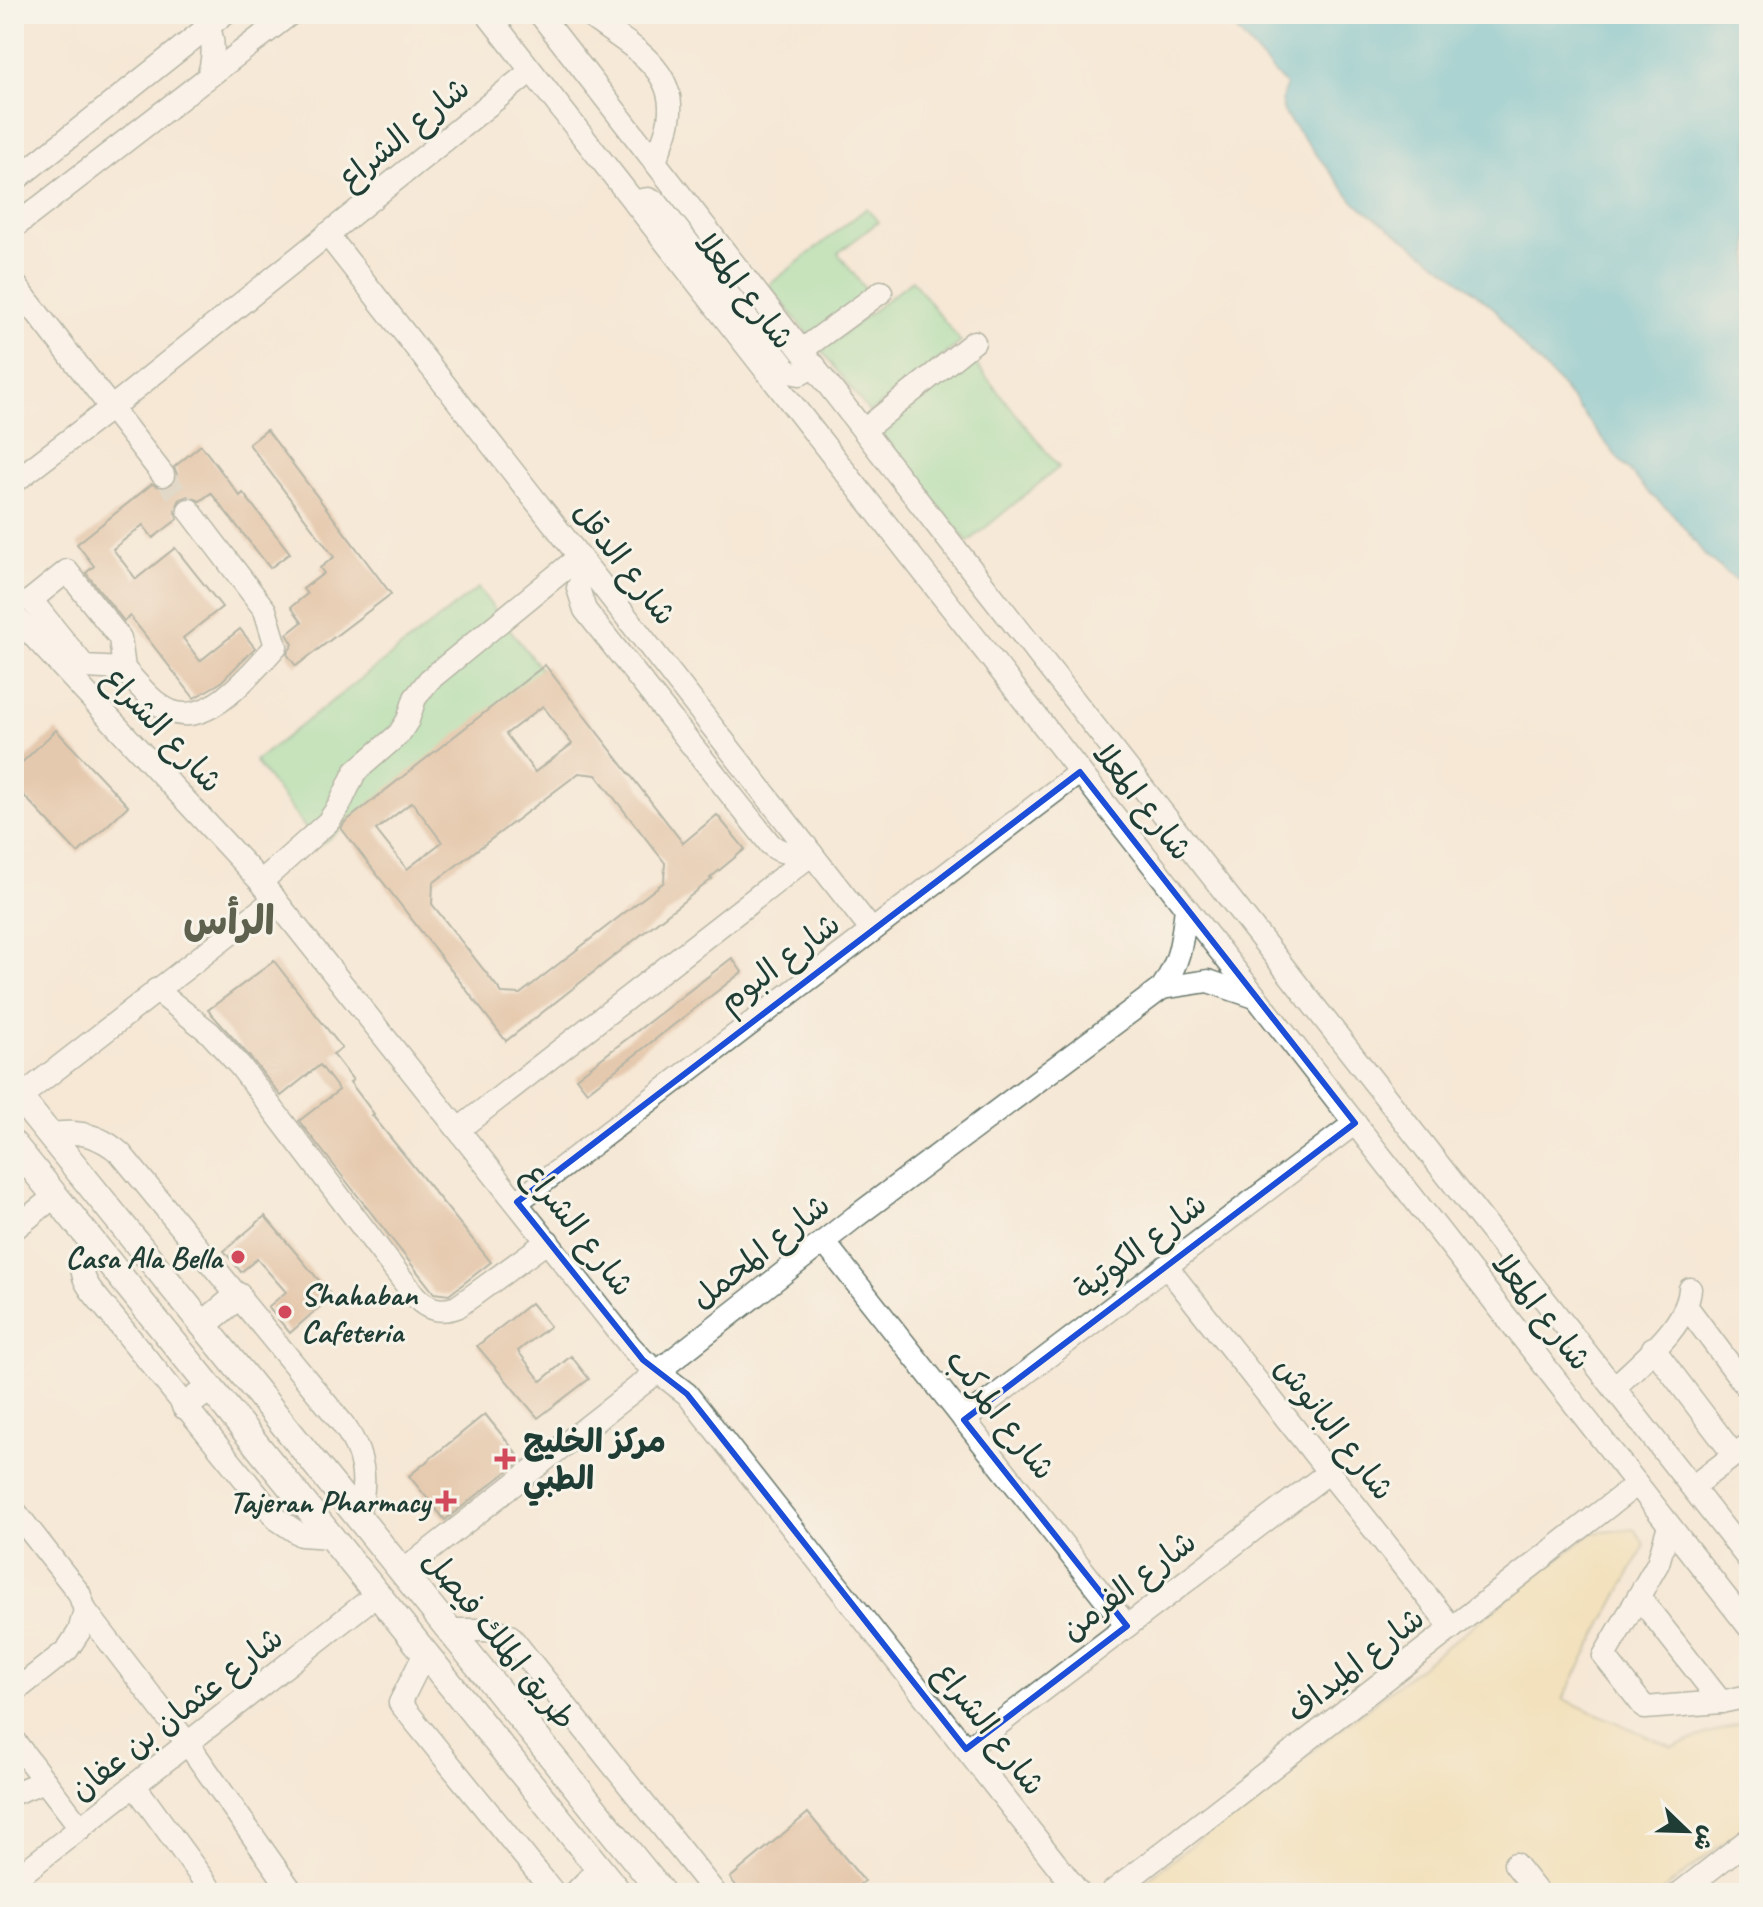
<svg xmlns="http://www.w3.org/2000/svg" width="1763" height="1907" viewBox="0 0 1763 1907" font-family="Caveat,'Playpen Sans Arabic',sans-serif">
  <style>
    .green { fill: #8cdd9e; stroke: #568d69; stroke-width: 2 }
    .sand { fill: #eeda9e; stroke: #868c69; stroke-width: 2 }
    .water { fill: #50bacc; stroke: #387c80; stroke-width: 2 }
    .building { fill: #d1a47e; fill-rule: evenodd }
    .lines { fill: none; stroke-linecap: round; stroke-linejoin: round }
    .minor-tunnel { stroke: #cbc6b6; stroke-width: 22; stroke-dasharray: 22 11; stroke-linecap: butt }
    .minor-casing { stroke: #6a796d; stroke-width: 25 }
    .major-casing { stroke: #6a796d; stroke-width: 29 }
    .minor { stroke: #fff; stroke-width: 22 }
    .major { stroke: #fff; stroke-width: 26 }
    .marked { fill: none; stroke: #1d4ed8; stroke-width: 6; stroke-linejoin: round }
    .poi-dot { fill: #d1495b; stroke: #f7f3e8; stroke-width: 3 }
    .labels { text-anchor: middle; stroke-width: 6; stroke-linejoin: round; paint-order: stroke }
    .street-label { font-size: 32px; fill: #1f3d34; stroke: #f7f3e8 }
    .poi-label { font-size: 32px; font-weight: bold; fill: #1f3d34; stroke: #f7f3e8; text-anchor: end }
    .district-label { font-size: 40px; font-weight: bold; fill: #5d614e; stroke: #f7f3e8 }
  </style>
  <rect width="100%" height="100%" fill="#f7f3e8"/>
  <filter id="ink" filterUnits="userSpaceOnUse"><feTurbulence type="fractalNoise" baseFrequency=".0125" numOctaves="2"/><feDisplacementMap in="SourceGraphic" scale="16" xChannelSelector="R" yChannelSelector="G"/><feConvolveMatrix kernelMatrix="1 2 1 2 8 2 1 2 1" color-interpolation-filters="sRGB"/></filter>
  <filter id="wash" filterUnits="userSpaceOnUse"><feTurbulence type="fractalNoise" baseFrequency=".006" numOctaves="4" result="noise"/><feDisplacementMap in="SourceGraphic" scale="32" xChannelSelector="R" yChannelSelector="G"/><feGaussianBlur stdDeviation="1.8" result="paint"/><feColorMatrix in="noise" values="0 0 0 0 0 0 0 0 0 0 0 0 0 0 0 0 0 1.4 0 .05"/><feComposite in="paint" operator="in"/></filter>
  <g filter="url(#wash)">
    <rect width="100%" height="100%" fill="#f6e8d6"/>
    <g class="green">
      <polygon points="867,208 878,222 838,253 868,293 811,338 769,285"/>
      <polygon points="912,280 961,342 870,413 822,351"/>
      <polygon points="970,357 1059,467 968,542 879,432"/>
      <polygon points="478,588 543,672 319,846 255,761"/>
    </g>
    <polygon class="sand" points="1634,1529 1645,1545 1563,1699 1672,1747 1749,1720 1749,1823 1660,1893 1130,1893 1592,1533"/>
    <polygon class="water" points="1222,14 1749,14 1749,591 1706,556 1673,514 1649,493 1617,457 1559,383 1520,343 1495,309 1446,269 1355,203 1283,112 1282,98 1286,86"/>
    <g id="blocks">
      <g class="building">
        <polygon points="267,430 391,594 296,666 287,654 293,644 287,634 302,622 291,607 307,594 303,589 324,573 320,568 334,557 249,444"/>
        <polygon points="201,445 240,496 243,493 290,553 270,568 211,493 200,501 188,496 180,499 175,511 178,519 153,538 143,525 113,549 136,579 175,548 222,607 183,638 200,661 240,629 255,648 220,683 194,698 130,616 124,621 86,573 94,566 77,544 152,484 164,489 172,486 177,474 174,467"/>
        <path d="M545 665 683 843 717 815 745 849 710 878 712 879 506 1041 341 828 345 822ZM543 706 572 744 535 772 506 734ZM579 773 596 775 665 863 664 882 520 994 502 993 432 904 433 883ZM412 802 442 842 407 869 376 830Z"/>
        <polygon points="56,730 128,806 78,853 14,785 14,770"/>
        <polygon points="732,958 742,972 587,1092 576,1078"/>
        <polygon points="274,961 342,1048 333,1054 353,1080 350,1082 374,1114 372,1115 491,1262 449,1295 434,1293 299,1121 339,1090 320,1065 281,1096 250,1057 208,1010"/>
        <polygon points="265,1216 332,1296 290,1333 268,1307 286,1292 257,1259 241,1272 224,1251"/>
        <polygon points="531,1303 550,1326 518,1351 541,1381 571,1356 589,1379 538,1418 477,1346"/>
        <polygon points="485,1414 522,1460 445,1520 409,1476"/>
        <polygon points="808,1813 864,1881 850,1893 742,1893 730,1878"/>
      </g>
    </g>
  </g>
  <g filter="url(#ink)">
    <use href="#blocks" fill-opacity="0" stroke="#6a796d" stroke-width="2"/>
    <g class="lines">
      <polyline class="minor-tunnel" points="163,475 189,510"/>
      <defs>
        <g id="minor">
          <polyline points="487,14 1749,1627"/>
          <polyline points="540,14 968,565 1749,1560"/>
          <path d="M587 14C622 42 679 66 669 120 667 134 660 148 655 161"/>
          <path d="M201 15C215 32 215 53 209 74"/>
          <polyline points="14,181 224,14"/>
          <polyline points="635,201 648,199 657,203 789,372 800,374 815,366"/>
          <polyline points="14,227 290,14"/>
          <polyline points="327,234 872,931"/>
          <polyline points="14,283 163,475"/>
          <polyline points="802,350 881,292"/>
          <polyline points="864,430 974,342"/>
          <polyline points="14,482 111,408 531,71"/>
          <path d="M587 567 578 588 585 610 770 844C781 854 793 855 806 846"/>
          <polygon points="67,571 120,638 124,669 85,667 31,600"/>
          <polyline points="14,615 261,882 631,1347 643,1360 687,1394 1079,1893"/>
          <path d="M124 669C138 684 151 702 170 711 209 728 253 671 276 646L265 610 189 510"/>
          <polyline points="261,882 328,822 339,806 355,772 399,734 408,720 415,698 429,680 579,557"/>
          <polyline points="1162,988 1208,981 1255,997"/>
          <path d="M156 990 209 1032 240 1066 414 1295C426 1309 440 1313 457 1307L548 1241"/>
          <polyline points="19,1098 275,899"/>
          <polyline points="459,1129 812,854"/>
          <path d="M49 1135C77 1129 100 1135 121 1154L342 1423C364 1452 369 1482 357 1516"/>
          <polyline points="517,1202 1080,772"/>
          <polyline points="14,1229 55,1196"/>
          <polyline points="824,1242 1127,1626"/>
          <path d="M93 1243C79 1258 79 1274 91 1290L277 1519 301 1535 330 1537"/>
          <polyline points="1166,1266 1452,1628"/>
          <polyline points="1687,1307 1749,1390"/>
          <polyline points="1653,1348 1734,1455"/>
          <path d="M1614 1388C1640 1362 1687 1327 1690 1289"/>
          <polyline points="964,1420 1355,1123"/>
          <polyline points="1692,1487 1749,1444"/>
          <polyline points="14,1510 79,1593 85,1610 79,1632 67,1650 14,1692"/>
          <polyline points="1669,1525 1658,1563 1604,1656 1645,1708 1721,1702"/>
          <path d="M402 1572 855 1217 1162 988C1181 960 1182 940 1186 908"/>
          <polyline points="1639,1597 1721,1702 1749,1696"/>
          <polyline points="85,1610 188,1744 293,1893"/>
          <polyline points="449,1630 497,1630 510,1636 715,1893"/>
          <polyline points="425,1653 400,1703 554,1893"/>
          <polyline points="14,1741 81,1828"/>
          <polyline points="966,1749 1329,1472"/>
          <polyline points="135,1786 213,1893"/>
          <polyline points="14,1793 45,1781"/>
          <polyline points="1515,1864 1538,1893"/>
          <polyline points="14,1880 377,1594"/>
          <polyline points="575,1893 599,1868"/>
          <polyline points="1111,1893 1637,1484"/>
          <polyline points="1680,1893 1749,1839"/>
        </g>
        <g id="major">
          <polyline points="14,1091 662,1893"/>
          <polyline points="14,1145 619,1893"/>
          <polyline points="203,1325 238,1296"/>
          <polyline points="185,1406 210,1388"/>
        </g>
      </defs>
      <use href="#minor" class="minor-casing"/>
      <use href="#major" class="major-casing"/>
      <use href="#minor" class="minor"/>
      <use href="#major" class="major"/>
    </g>
  </g>
  <path d="M0 0H1763V1907H0ZM1080 772 1355 1123 964 1420 1127 1626 966 1749 687 1394 643 1360 517 1202Z" fill="#f6e8d6" fill-opacity=".55" fill-rule="evenodd"/>
  <path class="marked" d="M1080 772 1355 1123 964 1420 1127 1626 966 1749 687 1394 643 1360 517 1202Z"/>
  <g class="poi-dot">
    <circle cx="238" cy="1257" r="8"/>
    <circle cx="285" cy="1312" r="8"/>
    <path d="M501 1447h8v8h8v8h-8v8h-8v-8h-8v-8h8z"/>
    <path d="M442 1489h8v8h8v8h-8v8h-8v-8h-8v-8h8z"/>
  </g>
  <g class="labels">
    <g class="street-label">
      <text transform="translate(403 133) rotate(-39)" y="11">شارع الشراع</text>
      <text transform="translate(745 290) rotate(52)" y="11">شارع المعلا</text>
      <text transform="translate(625 563) rotate(52)" y="11">شارع الدقل</text>
      <text transform="translate(163 729) rotate(47)" y="11">شارع الشراع</text>
      <text transform="translate(1143 801) rotate(52)" y="11">شارع المعلا</text>
      <text transform="translate(779 962) rotate(-37)" y="11">شارع البوم</text>
      <text transform="translate(579 1229) rotate(52)" y="11">شارع الشراع</text>
      <text transform="translate(1140 1246) rotate(-37)" y="11">شارع الكوتية</text>
      <text transform="translate(760 1251) rotate(-38)" y="11">شارع المحمل</text>
      <text transform="translate(1542 1311) rotate(52)" y="11">شارع المعلا</text>
      <text transform="translate(1001 1414) rotate(52)" y="11">شارع المركب</text>
      <text transform="translate(1335 1428) rotate(52)" y="11">شارع البانوش</text>
      <text transform="translate(1128 1585) rotate(-37)" y="11">شارع الفرمن</text>
      <text transform="translate(500 1639) rotate(51)" y="11">طريق الملك فيصل</text>
      <text transform="translate(1355 1664) rotate(-38)" y="11">شارع الميداف</text>
      <text transform="translate(176 1713) rotate(-38)" y="11">شارع عثمان بن عفان</text>
      <text transform="translate(990 1728) rotate(52)" y="11">شارع الشراع</text>
    </g>
    <g class="poi-label">
      <text x="222" y="1268">Casa Ala Bella</text>
      <text x="301" y="1305" text-anchor="start">Shahaban<tspan x="301" dy="37">Cafeteria</tspan></text>
      <text x="523" y="1452" text-anchor="start">مركز الخليج<tspan x="523" dy="37">الطبي</tspan></text>
      <text x="430" y="1512">Tajeran Pharmacy</text>
    </g>
    <g class="district-label">
      <text x="229" y="934">الرأس</text>
    </g>
  </g>
  <rect width="1763" height="1907" fill="none" stroke="#f7f3e8" stroke-width="48"/>
  <g transform="translate(1687 1831) rotate(113)" stroke="#f7f3e8" stroke-width="6" paint-order="stroke">
  <path d="M0-6L14 30L0 20L-14 30Z" fill="#1f3d34"/>
  <text y="-12" font-size="22" font-weight="bold" text-anchor="middle" fill="#1f3d34">ش</text>
  </g>
</svg>
